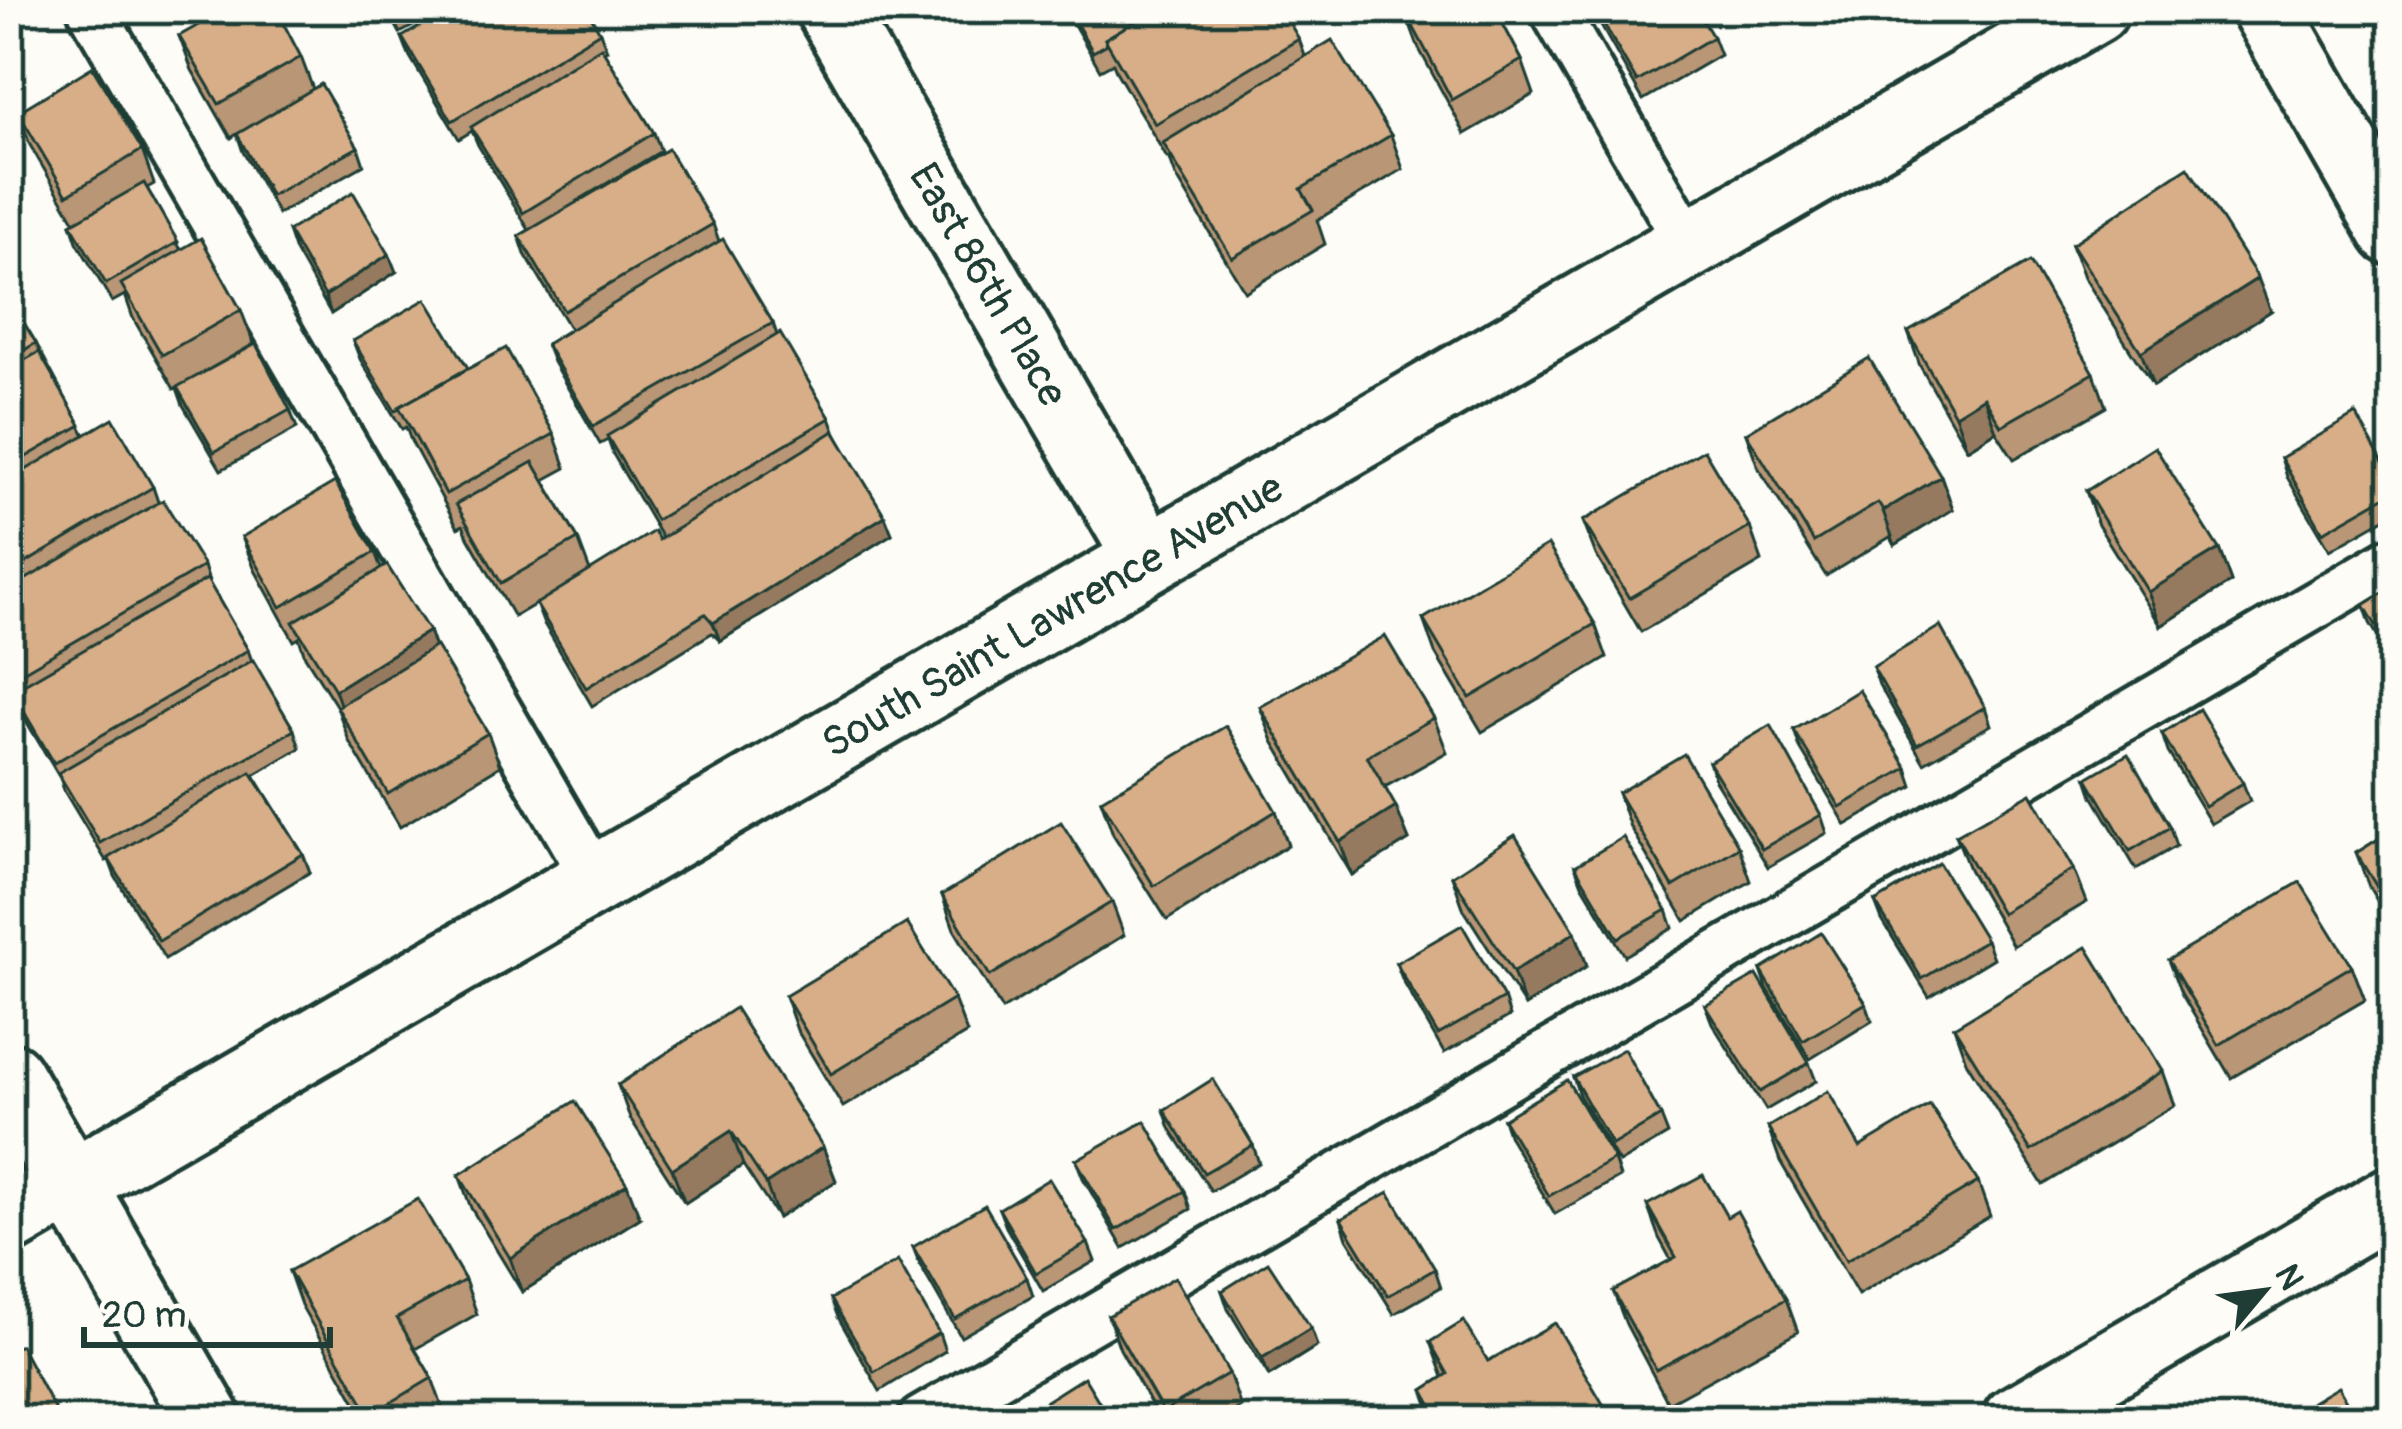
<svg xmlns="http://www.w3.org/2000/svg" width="2402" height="1429" viewBox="0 0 2402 1429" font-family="Pangolin,sans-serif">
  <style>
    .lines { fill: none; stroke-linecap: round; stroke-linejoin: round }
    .lane-casing { stroke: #1f3d34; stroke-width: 54 }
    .street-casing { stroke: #1f3d34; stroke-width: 75 }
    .secondary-casing { stroke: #1f3d34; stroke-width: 75 }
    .lane { stroke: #fdfcf7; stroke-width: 45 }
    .street { stroke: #fdfcf7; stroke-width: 66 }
    .secondary { stroke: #fdfcf7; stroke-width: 66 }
    .wall { fill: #b99675; stroke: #1f3d34; stroke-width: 3 }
    .shaded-wall { fill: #967a5f; stroke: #1f3d34; stroke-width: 3 }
    .building { fill: #d7ae88; stroke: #1f3d34; stroke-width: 3 }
    .labels { text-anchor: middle; stroke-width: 12; stroke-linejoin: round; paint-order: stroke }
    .street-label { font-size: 42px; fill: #1f3d34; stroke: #fdfcf7 }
  </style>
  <rect width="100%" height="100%" fill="#fdfcf7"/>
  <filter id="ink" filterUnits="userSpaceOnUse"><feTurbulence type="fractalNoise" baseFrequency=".00833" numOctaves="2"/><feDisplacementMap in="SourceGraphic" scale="24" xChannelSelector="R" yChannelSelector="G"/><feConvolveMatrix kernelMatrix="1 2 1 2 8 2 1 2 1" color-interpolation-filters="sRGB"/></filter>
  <g filter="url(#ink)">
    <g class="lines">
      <defs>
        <g id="lane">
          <polyline points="91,9 596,880"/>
          <polyline points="1553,9 1689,244"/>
          <polyline points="921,1420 2393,560"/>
        </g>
        <g id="street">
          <path id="s1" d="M830 9 1148 558"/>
          <polyline points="2266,9 2393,231"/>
          <path id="s2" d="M9 1220 2095 9"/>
          <polyline points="2016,1420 2393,1200"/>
        </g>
        <polyline id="secondary" points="9,1076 208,1420"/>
      </defs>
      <use href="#lane" class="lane-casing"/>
      <use href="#street" class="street-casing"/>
      <use href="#secondary" class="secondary-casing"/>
      <use href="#lane" class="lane"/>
      <use href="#street" class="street"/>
      <use href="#secondary" class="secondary"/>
    </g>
    <g class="wall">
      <polygon points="387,9 445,9 400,33"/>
      <polygon points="1065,9 1243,9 1299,39 1305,56 1391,135 1403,169 1317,220 1325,244 1245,292 1176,176 1169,157 1167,158 1117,73 1113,63 1100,70"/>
      <polygon points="1395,9 1495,9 1522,60 1534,94 1465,134 1418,47 1408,20 1403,23"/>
      <polygon points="1595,9 1713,37 1720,55 1643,100 1601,26"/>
      <polygon points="600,32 607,50 604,52 654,133 661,151 579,200 713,224 719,241 773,323 777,335 830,418 836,434 892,534 720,641 712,633 592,706 543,622 536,604 514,617 468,537 463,525 458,528 411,441 406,427 402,429 360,359 353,341 468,369 554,434 566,468 544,480 578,539 590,571 662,538 613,454 608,440 600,444 553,362 546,344 570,329 525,254 519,236 529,230 478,145 472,131 459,139 409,55 402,37"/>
      <polygon points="179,36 301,57 313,89 358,147 364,165 278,214 243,152 237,134 231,138 192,70"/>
      <polygon points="18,112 142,150 154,184 147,188 181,250 241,310 254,344 201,374 290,410 297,428 221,470 183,405 177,388 174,389 133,318 125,295 112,302 77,242 71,224 75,222 30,145"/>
      <polygon points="9,231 23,261 9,269"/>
      <polygon points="288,231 396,272 331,314 294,249"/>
      <polygon points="2072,244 2271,311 2153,386 2084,277"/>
      <polygon points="9,298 36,343 85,435 153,487 158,502 204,566 210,585 248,650 252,661 294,730 300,748 254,775 303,854 310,872 165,959 115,876 109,860 106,861 64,791 61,780 19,709 9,687"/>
      <polygon points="1908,332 2094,373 2106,407 2014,459 1996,431 1967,449 1920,366"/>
      <polygon points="1746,433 1941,476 1953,509 1895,545 1890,537 1826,576 1758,467"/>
      <polygon points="2281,458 2393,481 2393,514 2330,550 2287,477"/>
      <polygon points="2086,491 2219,549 2231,582 2161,626 2098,525"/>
      <polygon points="1583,521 1750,527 1762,561 1641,632 1596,555"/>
      <polygon points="242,537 375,552 381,568 429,631 434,647 488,733 500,766 400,827 349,741 337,707 305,656 299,638 294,641 255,570"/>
      <polygon points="2393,587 2393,661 2370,623 2364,605"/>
      <polygon points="1423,619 1595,624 1607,658 1482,732 1435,653"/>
      <polygon points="1873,667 1985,707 1991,725 1924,763 1879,685"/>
      <polygon points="1260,707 1434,718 1447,752 1385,787 1409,840 1352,875 1273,741"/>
      <polygon points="1794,730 1907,768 1913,786 1846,825 1800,748"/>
      <polygon points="2162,734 2243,783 2250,801 2211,824 2168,752"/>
      <polygon points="1709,762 1821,815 1827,833 1768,867 1715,780"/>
      <polygon points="2087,778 2170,827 2176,846 2136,869 2093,796"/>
      <polygon points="1618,793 1739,847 1751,881 1685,921 1630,827"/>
      <polygon points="1101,800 1276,811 1288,845 1167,920 1113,834"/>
      <polygon points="2393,830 2393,927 2369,887 2356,853"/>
      <polygon points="1956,835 2074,869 2087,902 2013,946 1969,869"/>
      <polygon points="1575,866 1667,910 1673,928 1625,956 1582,884"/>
      <polygon points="1452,876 1575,932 1587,966 1525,1006 1464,910"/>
      <polygon points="942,895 1112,902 1124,935 1002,1010 954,929"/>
      <polygon points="1875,902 1986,940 1993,958 1929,997 1882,920"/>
      <polygon points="2168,960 2352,966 2365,1000 2231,1078 2181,993"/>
      <polygon points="1396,963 1504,998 1510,1016 1444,1053 1403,981"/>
      <polygon points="1761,970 1866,1003 1872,1021 1810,1059 1767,988"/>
      <polygon points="785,996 954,999 967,1033 843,1107 797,1030"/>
      <polygon points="1705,1005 1809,1063 1816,1081 1766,1110 1712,1023"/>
      <polygon points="1954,1027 2163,1071 2175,1105 2043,1185 1966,1061"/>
      <polygon points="1573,1077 1661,1116 1668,1134 1619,1163 1579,1095"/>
      <polygon points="618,1085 823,1147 836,1181 778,1218 743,1165 685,1203 630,1118"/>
      <polygon points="1164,1110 1253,1145 1259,1163 1211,1191 1170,1128"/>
      <polygon points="1503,1119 1614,1159 1620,1177 1555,1214 1509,1137"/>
      <polygon points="1768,1127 1860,1147 1978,1182 1990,1216 1858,1295 1780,1161"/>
      <polygon points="1076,1160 1185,1191 1191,1209 1123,1248 1083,1178"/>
      <polygon points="459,1175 640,1218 522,1292 471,1208"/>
      <polygon points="1647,1205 1727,1217 1786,1299 1798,1332 1668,1403 1626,1324 1613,1291 1671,1260 1659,1238"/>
      <polygon points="999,1209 1088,1243 1095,1261 1043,1291 1006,1227"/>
      <polygon points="1341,1219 1435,1269 1441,1287 1394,1314 1347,1238"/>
      <polygon points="913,1247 1027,1278 1033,1296 961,1337 920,1265"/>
      <polygon points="289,1271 465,1280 477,1314 415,1349 432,1378 444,1412 431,1420 366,1420 301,1305"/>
      <polygon points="1222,1291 1317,1346 1269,1376 1228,1309"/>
      <polygon points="831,1299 939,1333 945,1351 880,1391 838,1317"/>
      <polygon points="1108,1316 1229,1373 1241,1407 1219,1420 1160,1420 1120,1349"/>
      <polygon points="1430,1342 1603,1404 1609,1420 1434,1420 1423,1390 1443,1377"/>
    </g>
    <g class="shaded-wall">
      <polygon points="1398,9 1426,9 1406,13 1408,20 1403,23"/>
      <polygon points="389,254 396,272 331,314 325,296"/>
      <polygon points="2258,278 2271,311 2153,386 2141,352"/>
      <polygon points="1984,397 1996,431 1967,449 1955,415"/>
      <polygon points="1941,476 1953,509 1895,545 1883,511"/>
      <polygon points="885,516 892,534 720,641 713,623"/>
      <polygon points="2219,549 2231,582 2161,626 2148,592"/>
      <polygon points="429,631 441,665 347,724 335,690"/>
      <polygon points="1396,807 1409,840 1352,875 1340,842"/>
      <polygon points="1575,932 1587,966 1525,1006 1513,972"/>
      <polygon points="731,1131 743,1165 685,1203 672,1169"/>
      <polygon points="823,1147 836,1181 778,1218 766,1184"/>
      <polygon points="627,1184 640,1218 522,1292 510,1258"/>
      <polygon points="1311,1328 1317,1346 1269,1376 1262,1358"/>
    </g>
    <g class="building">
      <polygon points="227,9 276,9 301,57 219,104 179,36"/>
      <polygon points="390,9 405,9 393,15"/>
      <polygon points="450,9 587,9 600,32 452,121 402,37"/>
      <polygon points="1068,9 1156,9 1105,39 1107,44 1093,52"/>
      <polygon points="1156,9 1243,9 1245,11 1249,9 1281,9 1299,39 1155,124 1105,39"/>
      <polygon points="1413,9 1495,9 1522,60 1452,100 1406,13"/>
      <polygon points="1595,9 1696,9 1713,37 1637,82"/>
      <polygon points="1332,40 1391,135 1301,189 1313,210 1232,258 1163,143"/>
      <polygon points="601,47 654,133 523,213 471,127"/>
      <polygon points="92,67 142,150 67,195 18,112"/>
      <polygon points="321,84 358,147 271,196 237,134"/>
      <polygon points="668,149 713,224 564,311 519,236"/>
      <polygon points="2188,167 2258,278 2141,352 2072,244"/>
      <polygon points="144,183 178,242 106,284 71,224"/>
      <polygon points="353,192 389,254 325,296 288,231"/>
      <polygon points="9,231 16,243 9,247"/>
      <polygon points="201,238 241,310 162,355 121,284"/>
      <polygon points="723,239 773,323 593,426 546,344"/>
      <polygon points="2030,262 2094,373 2001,426 1984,397 1955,415 1908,332"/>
      <polygon points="9,298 36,343 9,359"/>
      <polygon points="426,299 468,368 399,407 400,409 395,411 353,341"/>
      <polygon points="780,333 830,418 656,520 607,436"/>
      <polygon points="256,344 290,410 214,452 177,387"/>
      <polygon points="506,348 554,434 446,494 399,407"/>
      <polygon points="39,352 81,425 9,467 9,369"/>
      <polygon points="1869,358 1941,476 1883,511 1878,503 1814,542 1746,433"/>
      <polygon points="2356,414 2393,481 2393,492 2323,532 2281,458"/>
      <polygon points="113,418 153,487 9,573 9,480"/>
      <polygon points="834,431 885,516 713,623 705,614 586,688 536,604 654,531 659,540"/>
      <polygon points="2155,447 2219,549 2148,592 2086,491"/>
      <polygon points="1704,450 1750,527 1629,598 1583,521"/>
      <polygon points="533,462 578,539 501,583 456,504"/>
      <polygon points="335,482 375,552 281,607 242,537"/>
      <polygon points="163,500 204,566 9,680 9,589"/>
      <polygon points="1548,545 1595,624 1470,698 1423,619"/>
      <polygon points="387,565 429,631 335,690 293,622"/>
      <polygon points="207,579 248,650 54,763 12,691"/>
      <polygon points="2393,587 2393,654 2364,605"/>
      <polygon points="1940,626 1985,707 1917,745 1873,667"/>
      <polygon points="1385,636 1434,718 1367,756 1396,807 1340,842 1260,707"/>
      <polygon points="436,646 488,733 388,794 337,707"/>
      <polygon points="253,660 294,730 100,843 58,773"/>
      <polygon points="1859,690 1907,768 1840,807 1794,730"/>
      <polygon points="2199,709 2243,783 2205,806 2162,734"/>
      <polygon points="1771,725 1821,815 1762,849 1709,762"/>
      <polygon points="1226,726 1276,811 1154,886 1101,800"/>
      <polygon points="1684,754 1739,847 1673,887 1618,793"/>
      <polygon points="2128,754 2170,827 2130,851 2087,778"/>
      <polygon points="251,772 303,854 159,941 108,858"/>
      <polygon points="2031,793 2074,869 2001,913 1956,835"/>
      <polygon points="1061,822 1112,902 990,976 942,895"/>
      <polygon points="2393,830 2393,913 2356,853"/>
      <polygon points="1515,835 1575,932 1513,972 1452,876"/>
      <polygon points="1623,837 1667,910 1618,938 1575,866"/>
      <polygon points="1939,863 1986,940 1922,979 1875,902"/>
      <polygon points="2300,882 2352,966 2219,1045 2168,960"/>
      <polygon points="907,923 954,999 831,1074 785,996"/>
      <polygon points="1462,925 1504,998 1438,1035 1396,963"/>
      <polygon points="1821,933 1866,1003 1803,1041 1761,970"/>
      <polygon points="2087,947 2163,1071 2031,1151 1954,1027"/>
      <polygon points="1757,975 1809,1063 1760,1092 1705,1005"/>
      <polygon points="735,1008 823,1147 766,1184 731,1131 672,1169 618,1085"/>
      <polygon points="1624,1049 1661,1116 1612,1145 1573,1077"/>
      <polygon points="1213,1079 1253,1145 1204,1173 1164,1110"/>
      <polygon points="1567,1080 1614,1159 1549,1196 1503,1119"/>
      <polygon points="1828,1091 1860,1147 1930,1105 1978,1182 1846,1261 1768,1127"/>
      <polygon points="575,1101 627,1184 510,1258 459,1175"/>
      <polygon points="1145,1121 1185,1191 1116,1230 1076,1160"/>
      <polygon points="1703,1175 1727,1217 1737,1211 1786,1299 1656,1370 1613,1291 1676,1257 1647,1205"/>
      <polygon points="1049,1179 1088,1243 1036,1273 999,1209"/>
      <polygon points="1389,1192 1435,1269 1388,1296 1341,1219"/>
      <polygon points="418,1199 465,1280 397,1318 432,1378 370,1415 289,1271"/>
      <polygon points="985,1205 1027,1278 955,1319 913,1247"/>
      <polygon points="898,1261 939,1333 874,1372 831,1299"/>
      <polygon points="1268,1262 1311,1328 1262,1358 1222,1291"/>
      <polygon points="1175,1277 1229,1373 1163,1412 1108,1316"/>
      <polygon points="1464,1321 1488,1361 1555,1323 1603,1404 1577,1420 1440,1420 1423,1390 1448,1374 1430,1342"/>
      <polygon points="20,1345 57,1414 46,1420 9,1420 9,1351"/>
      <polygon points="1084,1377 1110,1420 1053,1420 1043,1403"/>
      <polygon points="2338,1387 2357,1420 2282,1420"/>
      <polygon points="1005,1403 1015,1420 974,1420"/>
    </g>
  </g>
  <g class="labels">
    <g class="street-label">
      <text dy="15" stroke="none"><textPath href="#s1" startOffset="318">East 86th Place</textPath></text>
      <text dy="15" stroke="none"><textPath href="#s2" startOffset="1206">South Saint Lawrence Avenue</textPath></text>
    </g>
  </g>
  <rect width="2402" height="1429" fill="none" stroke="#fdfcf7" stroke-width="48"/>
  <rect x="24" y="24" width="2354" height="1381" fill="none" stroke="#1f3d34" stroke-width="4.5" filter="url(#ink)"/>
  <g transform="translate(2264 1291) rotate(61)" stroke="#fdfcf7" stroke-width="9" paint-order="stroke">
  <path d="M0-9L21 45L0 30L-21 45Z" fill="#1f3d34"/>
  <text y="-18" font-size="33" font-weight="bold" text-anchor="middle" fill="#1f3d34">N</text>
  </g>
  <path d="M84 1327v18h246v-18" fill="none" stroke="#1f3d34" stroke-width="6"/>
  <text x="102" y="1327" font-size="36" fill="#1f3d34" stroke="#fdfcf7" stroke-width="9" paint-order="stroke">20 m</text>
</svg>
